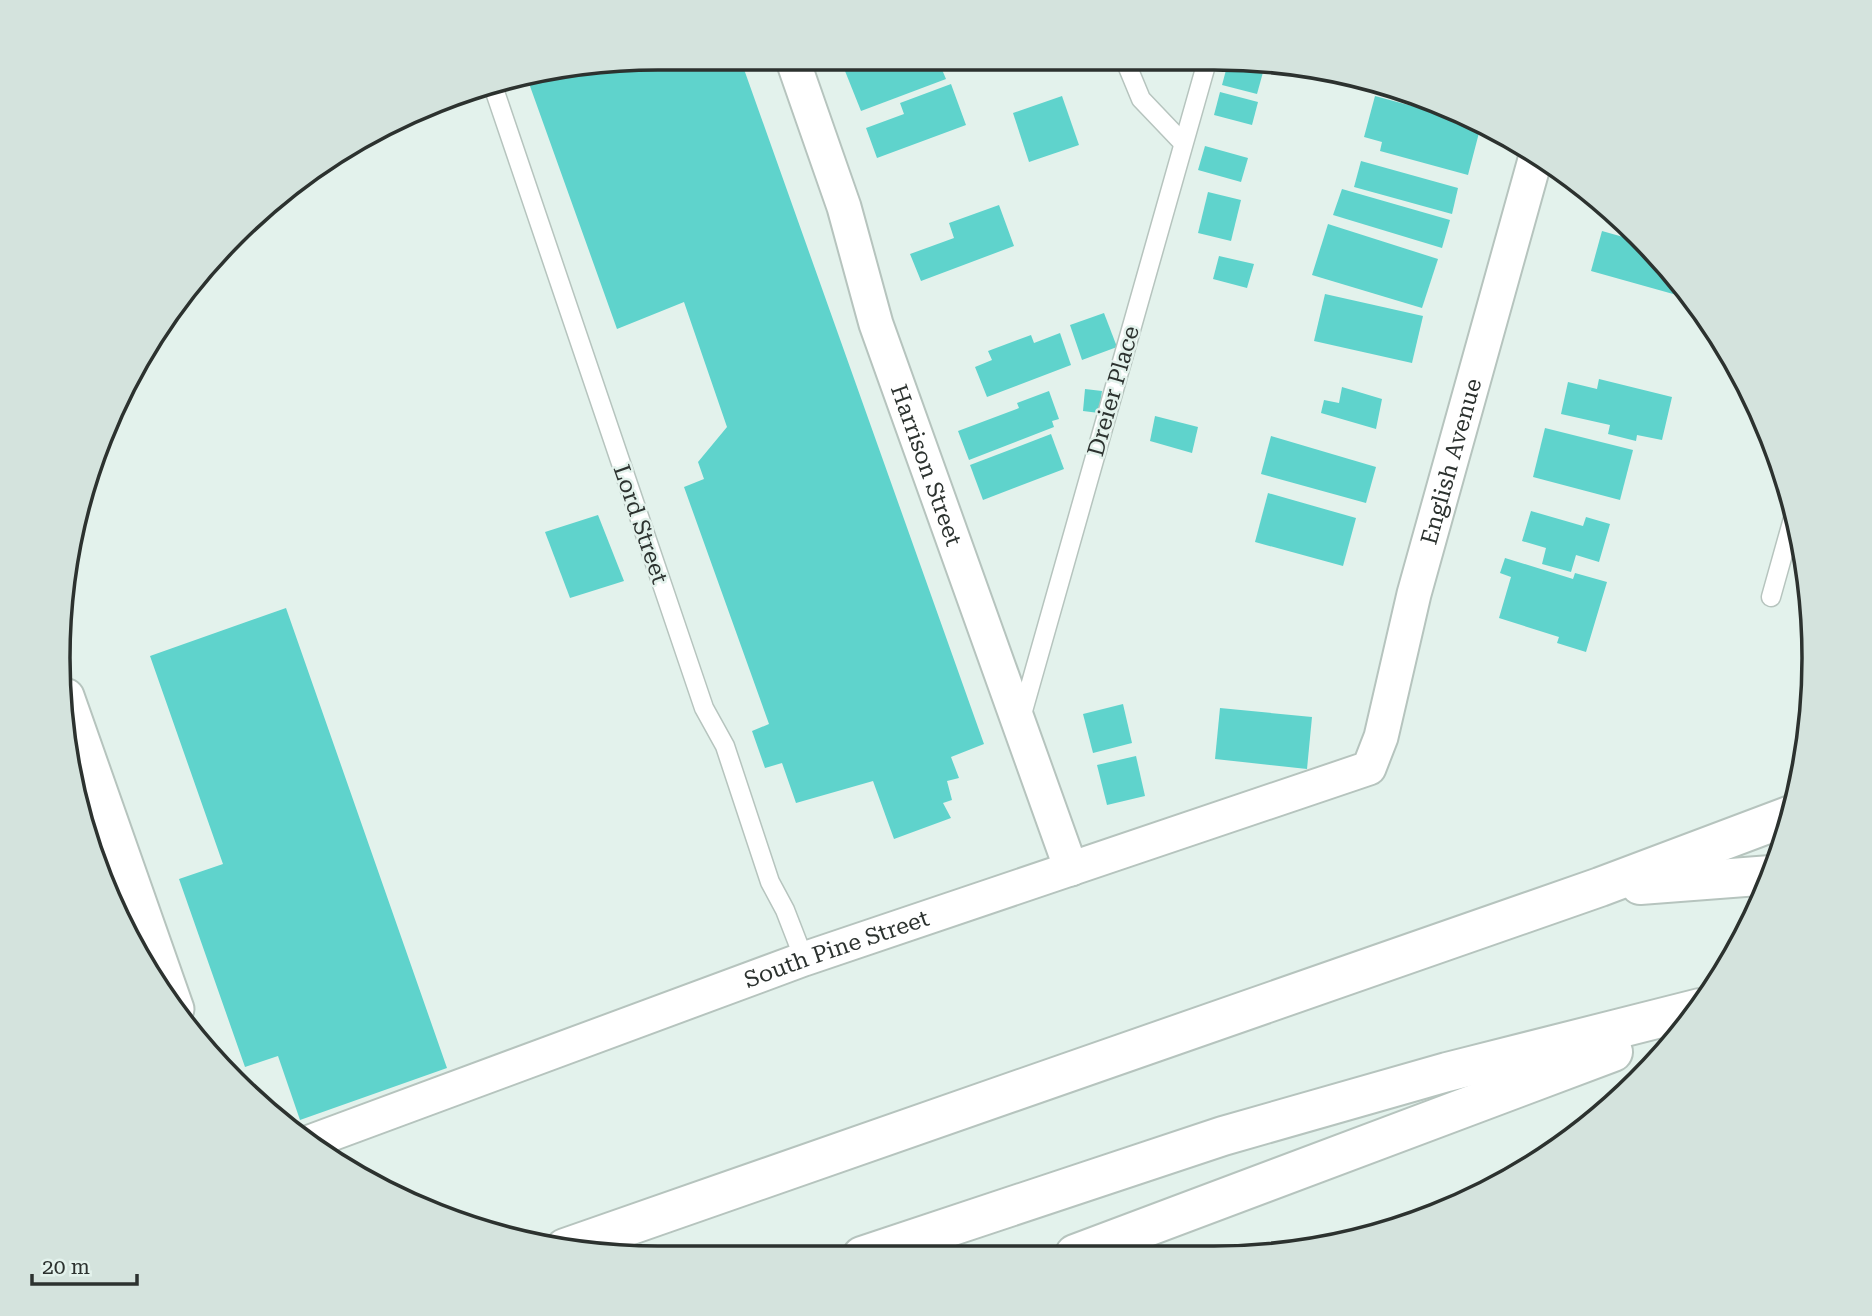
<svg xmlns="http://www.w3.org/2000/svg" width="1872" height="1316" viewBox="0 0 1872 1316" font-family="'Roboto Serif',serif">
  <style>
    .building { fill: #5fd3cc }
    .lines { fill: none; stroke-linecap: round; stroke-linejoin: round }
    .service-casing { stroke: #b6c4be; stroke-width: 21 }
    .minor-casing { stroke: #b6c4be; stroke-width: 37 }
    .motorway-casing { stroke: #b6c4be; stroke-width: 42 }
    .service { stroke: #fff; stroke-width: 18 }
    .minor { stroke: #fff; stroke-width: 33 }
    .motorway { stroke: #fff; stroke-width: 38 }
    .labels { text-anchor: middle; stroke-width: 5; stroke-linejoin: round; paint-order: stroke }
    .street-label { font-size: 23px; fill: #2c322f; stroke: #e3f2ec }
    .rim { fill: none; stroke: #2c322f; stroke-width: 3.5 }
  </style>
  <rect width="100%" height="100%" fill="#e3f2ec"/>
  <g class="building">
    <polygon points="658,58 740,58 984,744 951,757 959,778 947,781 952,800 943,803 951,818 894,839 873,781 796,803 782,763 765,768 752,731 769,724 684,487 704,479 698,462 727,427 684,302 617,329 526,75"/>
    <polygon points="880,58 937,58 946,79 861,111 845,71"/>
    <polygon points="1160,58 1189,58 1187,66"/>
    <polygon points="1229,59 1265,65 1257,94 1222,85"/>
    <polygon points="951,84 966,125 877,158 866,128 904,114 900,103"/>
    <polygon points="1383,89 1426,105 1426,107 1381,95"/>
    <polygon points="1220,92 1258,102 1252,125 1214,115"/>
    <polygon points="1062,96 1079,145 1029,162 1013,113"/>
    <polygon points="1375,96 1453,117 1452,122 1480,129 1468,175 1380,151 1382,142 1364,137"/>
    <polygon points="1205,146 1248,158 1241,182 1198,170"/>
    <polygon points="1361,161 1458,188 1452,214 1354,187"/>
    <polygon points="1342,189 1450,220 1442,248 1333,215"/>
    <polygon points="1208,192 1241,200 1231,241 1198,233"/>
    <polygon points="999,205 1014,246 921,281 910,254 954,238 949,223"/>
    <polygon points="1328,224 1438,259 1422,308 1312,275"/>
    <polygon points="1602,231 1641,242 1665,262 1691,299 1591,271"/>
    <polygon points="1219,256 1254,264 1247,288 1213,279"/>
    <polygon points="1325,294 1423,316 1412,363 1314,341"/>
    <polygon points="1104,313 1117,347 1082,360 1070,325"/>
    <polygon points="1060,333 1071,365 987,397 975,367 992,360 988,351 1031,335 1034,343"/>
    <polygon points="1599,379 1672,397 1662,440 1637,435 1636,441 1608,434 1610,425 1561,414 1568,382 1597,389"/>
    <polygon points="1342,387 1382,399 1376,429 1321,413 1324,400 1339,403"/>
    <polygon points="1085,389 1102,391 1099,413 1083,411"/>
    <polygon points="1049,391 1059,419 1052,421 1054,427 969,460 958,431 1019,408 1017,403"/>
    <polygon points="1155,416 1198,427 1192,453 1150,441"/>
    <polygon points="1545,428 1633,450 1620,500 1533,477"/>
    <polygon points="1051,434 1064,469 983,500 970,465"/>
    <polygon points="1271,436 1376,467 1366,503 1261,474"/>
    <polygon points="1268,493 1356,518 1343,566 1255,542"/>
    <polygon points="1531,511 1583,526 1586,517 1610,524 1599,562 1576,555 1571,572 1542,564 1546,548 1522,541"/>
    <polygon points="598,515 624,581 570,598 545,532"/>
    <polygon points="1505,558 1573,579 1575,573 1607,582 1586,652 1557,643 1559,637 1499,618 1511,577 1500,573"/>
    <polygon points="286,608 447,1068 300,1120 278,1056 245,1067 179,879 223,864 150,656"/>
    <polygon points="1123,704 1132,743 1093,753 1083,714"/>
    <polygon points="1220,708 1312,717 1307,769 1215,759"/>
    <polygon points="1136,756 1145,796 1107,805 1097,765"/>
  </g>
  <g class="lines">
    <defs>
      <g id="service">
        <polyline points="1124,58 1141,99 1183,143"/>
        <polyline points="492,83 704,708 725,746 770,882 785,910 804,959"/>
        <polyline points="1771,597 1794,515"/>
        <polyline points="1021,718 1208,58"/>
      </g>
      <g id="minor">
        <path id="s1" d="M792 58 844 207 876 324 1071 869"/>
        <polyline points="67,696 177,1009"/>
        <path id="s2" d="M307 1143 804 959 1369 768 1381 737 1414 594 1536 156"/>
      </g>
      <g id="motorway">
        <polyline points="1640,885 1771,875"/>
        <polyline points="565,1248 1600,887 1794,814"/>
        <polyline points="1075,1254 1613,1052"/>
        <polyline points="862,1256 1223,1136 1447,1072 1700,1008"/>
      </g>
    </defs>
    <use href="#service" class="service-casing"/>
    <use href="#minor" class="minor-casing"/>
    <use href="#motorway" class="motorway-casing"/>
    <use href="#service" class="service"/>
    <use href="#minor" class="minor"/>
    <use href="#motorway" class="motorway"/>
  </g>
  <g class="labels">
    <g class="street-label">
      <text transform="translate(1113 391) rotate(-74)" y="8">Dreier Place</text>
      <text dy="8" stroke="none"><textPath href="#s2" startOffset="1444">English Avenue</textPath></text>
      <text dy="8" stroke="none"><textPath href="#s1" startOffset="429">Harrison Street</textPath></text>
      <text transform="translate(641 524) rotate(71)" y="8">Lord Street</text>
      <text dy="8" stroke="none"><textPath href="#s2" startOffset="564">South Pine Street</textPath></text>
    </g>
  </g>
  <path d="M0 0H1872V1316H0ZM658 70H1214A588 588 0 0 1 1802 658V658A588 588 0 0 1 1214 1246H658A588 588 0 0 1 70 658V658A588 588 0 0 1 658 70Z" fill="#d4e3dd" fill-rule="evenodd"/>
  <path class="rim" d="M658 70H1214A588 588 0 0 1 1802 658V658A588 588 0 0 1 1214 1246H658A588 588 0 0 1 70 658V658A588 588 0 0 1 658 70Z"/>
  <path d="M32 1274v10h105v-10" fill="none" stroke="#2c322f" stroke-width="3.5"/>
  <text x="42" y="1274" font-size="21" fill="#2c322f" stroke="#e3f2ec" stroke-width="5" paint-order="stroke">20 m</text>
</svg>
